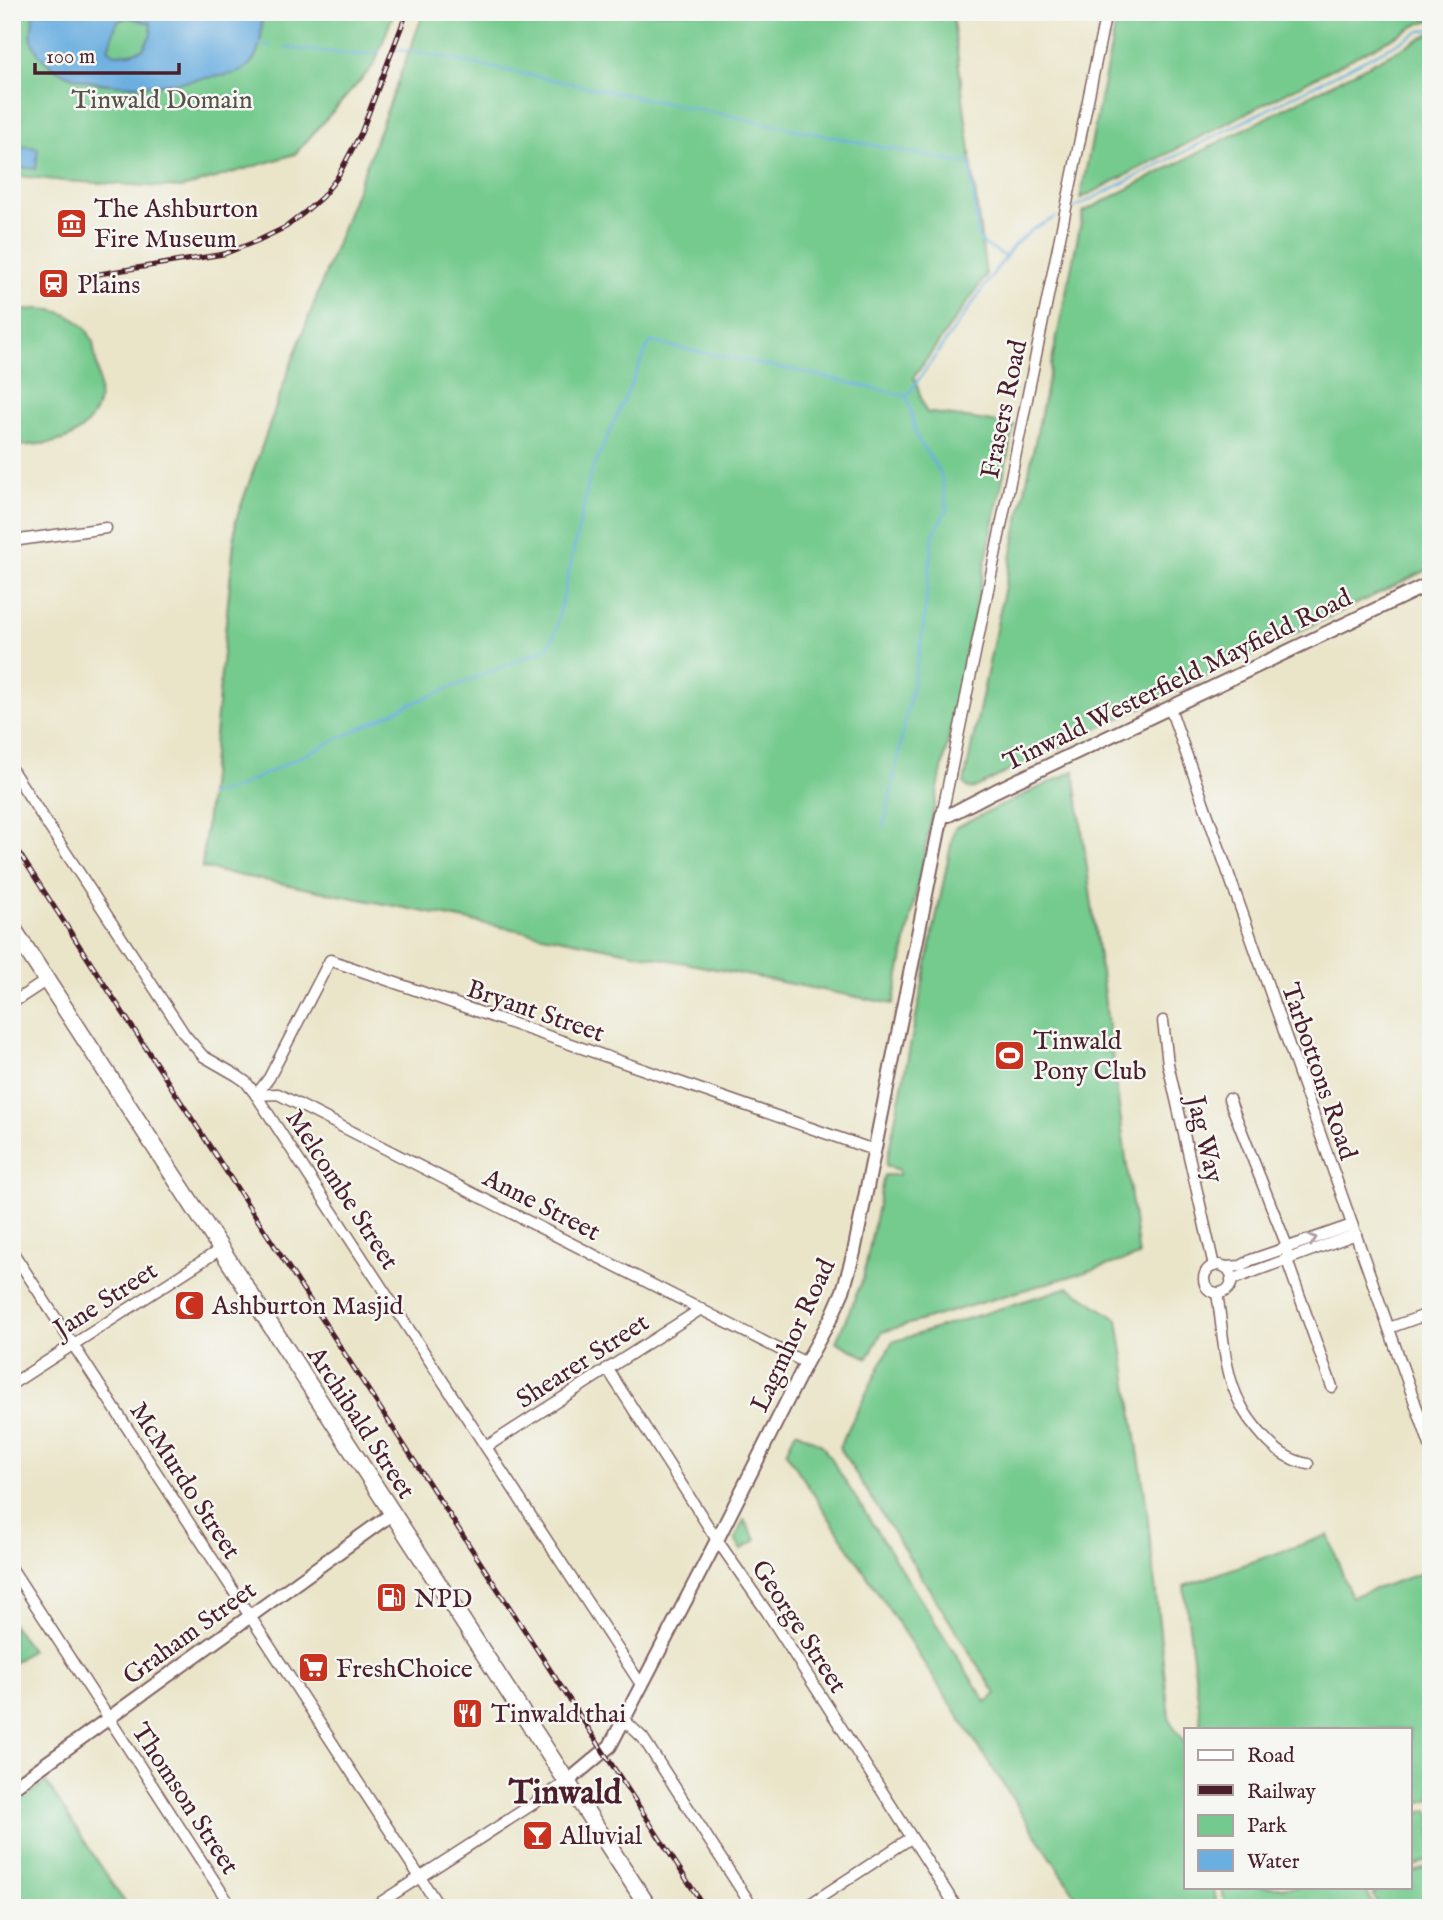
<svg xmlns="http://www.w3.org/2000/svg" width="1443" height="1920" viewBox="0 0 1443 1920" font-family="'IM FELL English',serif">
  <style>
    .green { fill: #74ca8e; stroke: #5f745c; stroke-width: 2 }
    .water { fill: #6bafe0; stroke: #5a6786; stroke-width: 2; fill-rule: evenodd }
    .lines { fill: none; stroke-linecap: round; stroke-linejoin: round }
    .stream { stroke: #6bafe0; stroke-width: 2.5 }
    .minor-casing { stroke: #826462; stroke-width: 13 }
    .tertiary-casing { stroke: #826462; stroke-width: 16 }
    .trunk-casing { stroke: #826462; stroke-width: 19 }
    .minor { stroke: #fff; stroke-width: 10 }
    .tertiary { stroke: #fff; stroke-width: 12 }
    .trunk { stroke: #fff; stroke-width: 16 }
    .rail-casing { stroke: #4a1f2b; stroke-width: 5 }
    .rail { stroke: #f6f6f2; stroke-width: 2.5; stroke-dasharray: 8; stroke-linecap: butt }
    .oneway { stroke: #ae9aa0 }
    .labels { text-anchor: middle; stroke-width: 5; stroke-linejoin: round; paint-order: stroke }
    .park-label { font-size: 26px; fill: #575249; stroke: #f6f6f2 }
    .poi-label { font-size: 26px; fill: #4a1f2b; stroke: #f6f6f2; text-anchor: start }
    .street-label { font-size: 26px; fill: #4a1f2b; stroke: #f6f6f2 }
    .district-label { font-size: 33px; font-weight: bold; fill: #4a1f2b; stroke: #f6f6f2 }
  </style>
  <rect width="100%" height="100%" fill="#f6f6f2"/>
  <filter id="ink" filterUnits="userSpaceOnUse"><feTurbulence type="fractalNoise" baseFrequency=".0143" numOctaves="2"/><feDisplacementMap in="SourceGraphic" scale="14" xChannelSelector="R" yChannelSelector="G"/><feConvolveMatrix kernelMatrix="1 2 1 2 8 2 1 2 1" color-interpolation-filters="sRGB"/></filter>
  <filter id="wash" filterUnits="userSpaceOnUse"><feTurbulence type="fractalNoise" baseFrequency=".00686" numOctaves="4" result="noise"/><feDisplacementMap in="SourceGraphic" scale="28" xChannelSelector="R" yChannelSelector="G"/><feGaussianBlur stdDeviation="1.57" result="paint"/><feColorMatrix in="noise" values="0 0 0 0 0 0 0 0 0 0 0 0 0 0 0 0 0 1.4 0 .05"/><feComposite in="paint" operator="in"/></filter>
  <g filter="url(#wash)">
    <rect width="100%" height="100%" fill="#eae5c9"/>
    <g class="green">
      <polygon points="12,12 394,12 374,65 295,154 182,188 64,181 12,175"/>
      <polygon points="424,12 952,12 986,276 914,377 926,412 1014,425 893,1004 202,868 236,520 287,375"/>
      <polygon points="1118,12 1431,12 1431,20 1421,23 1080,199"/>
      <polygon points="1431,33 1431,568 972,789 968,788 964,783 1083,212"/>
      <path d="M35 309C59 308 84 318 93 342 95 359 101 379 99 397 98 416 80 435 62 440 47 445 28 445 12 446V312Z"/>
      <polygon points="1074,771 1139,1256 882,1332 868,1358 836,1342 863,1279 884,1175 899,1175 899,1170 886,1165 954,830 956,827"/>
      <polygon points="1069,1287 1118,1320 1146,1502 1169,1716 1172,1724 1186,1744 1186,1887 1214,1887 1217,1908 1084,1908 786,1452 796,1431 822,1445 986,1702 996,1694 839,1447 892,1342"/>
      <polygon points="744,1520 756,1540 741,1550 735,1539"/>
      <polygon points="1328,1535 1351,1597 1431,1570 1431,1799 1410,1806 1410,1729 1202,1729 1184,1586"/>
      <polygon points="12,1624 31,1650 13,1663 12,1662"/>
      <polygon points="46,1782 128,1908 12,1908 12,1806"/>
      <polygon points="1428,1810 1431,1817 1431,1858 1410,1869 1410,1816"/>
      <polygon points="1431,1864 1431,1908 1379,1908 1373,1893 1386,1887 1410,1887 1410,1874"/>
      <polygon points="1222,1887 1374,1887 1367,1891 1374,1908 1225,1908"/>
    </g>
    <g class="water">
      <path d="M34 12H260C264 31 261 59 243 70 233 76 217 76 206 78 160 87 56 97 33 44 29 36 33 22 34 12ZM127 17 151 23V35L143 49 131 53 115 54 108 49 117 22Z"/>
      <polygon points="12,145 38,148 36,169 12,166"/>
    </g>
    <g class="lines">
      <g class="stream">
        <polyline points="260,44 270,46"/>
        <polyline points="286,48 359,55 379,52"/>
        <polyline points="396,50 416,52 961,163 970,162 978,238 984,244 1004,256"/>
        <polyline points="1074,208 1421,31 1431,29"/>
        <polyline points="209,795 238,787 406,706 548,648 555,633 591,473 650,342 807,373 907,396 1013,246 1033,229 1056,217"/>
        <polyline points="884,827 922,637 933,535 947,510 941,474 917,438 907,396"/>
      </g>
    </g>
  </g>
  <g filter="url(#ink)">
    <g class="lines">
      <defs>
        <g id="minor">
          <polyline points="12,541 106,528"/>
          <polyline points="1170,708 1431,1448"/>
          <polyline points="12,770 185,1035 203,1056 236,1075 246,1082 256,1095 642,1686"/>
          <polyline points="942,815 1106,12"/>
          <polyline points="12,1003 47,980"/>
          <polyline points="1163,1021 1168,1064 1214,1266"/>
          <polyline points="256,1095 269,1078 330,960 865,1147 875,1149"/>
          <polyline points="256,1095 278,1094 806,1363"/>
          <polyline points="1229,1099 1285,1241 1289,1266 1332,1387"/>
          <polyline points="12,1251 440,1908"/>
          <circle cx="1218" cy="1279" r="14"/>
          <polyline points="1225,1267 1241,1266 1251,1260 1352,1225"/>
          <polyline points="1231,1280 1356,1234"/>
          <path d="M1217 1293C1223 1329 1223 1372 1241 1405 1246 1416 1255 1427 1263 1436 1276 1451 1289 1460 1308 1464"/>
          <polyline points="1389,1328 1431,1313"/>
          <polyline points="607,1368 717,1540 767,1612 957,1908"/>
          <polyline points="12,1384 221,1249"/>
          <polyline points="486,1447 701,1309"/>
          <polyline points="12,1569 232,1908"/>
          <polyline points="624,1720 643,1738 753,1908"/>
          <polyline points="372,1908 567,1782"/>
          <polyline points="804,1908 911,1838"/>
        </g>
        <g id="tertiary">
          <polyline points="567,1782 610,1746 717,1540 806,1363 832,1316 843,1291 854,1252 942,815 949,815 995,791 1431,583"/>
          <polyline points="12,1788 393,1513"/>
        </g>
        <polyline id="trunk" points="12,927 649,1908"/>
      </defs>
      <use href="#minor" class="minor-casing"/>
      <use href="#tertiary" class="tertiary-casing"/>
      <use href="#trunk" class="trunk-casing"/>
      <use href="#minor" class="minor"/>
      <use href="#tertiary" class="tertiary"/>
      <use href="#trunk" class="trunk"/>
      <defs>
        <g id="rail">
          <polyline points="80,277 224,254 257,241 286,227 305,212 322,197 337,178 347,159 361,133 407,12"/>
          <polyline points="12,842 705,1908"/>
        </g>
      </defs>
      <use href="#rail" class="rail-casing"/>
      <use href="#rail" class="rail"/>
    </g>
    <defs><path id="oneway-chevron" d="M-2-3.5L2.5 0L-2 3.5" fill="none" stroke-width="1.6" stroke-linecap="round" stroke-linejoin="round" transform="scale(1.75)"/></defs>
    <use class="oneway" href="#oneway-chevron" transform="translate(1312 1239) rotate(-20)"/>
  </g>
  <defs>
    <symbol id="museum-square" viewBox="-11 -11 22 22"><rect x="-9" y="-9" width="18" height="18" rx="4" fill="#c8321e" stroke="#f6f6f2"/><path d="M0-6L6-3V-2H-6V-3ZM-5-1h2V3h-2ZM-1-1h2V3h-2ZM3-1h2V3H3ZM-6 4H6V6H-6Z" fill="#fff"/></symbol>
    <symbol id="station-square" viewBox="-11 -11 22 22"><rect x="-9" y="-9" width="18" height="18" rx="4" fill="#c8321e" stroke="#f6f6f2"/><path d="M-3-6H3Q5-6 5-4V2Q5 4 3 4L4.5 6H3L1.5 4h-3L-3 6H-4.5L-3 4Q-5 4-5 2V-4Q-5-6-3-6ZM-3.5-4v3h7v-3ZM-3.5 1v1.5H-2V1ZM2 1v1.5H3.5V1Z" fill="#fff"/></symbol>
    <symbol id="stadium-square" viewBox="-11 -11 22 22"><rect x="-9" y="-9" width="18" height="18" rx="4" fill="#c8321e" stroke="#f6f6f2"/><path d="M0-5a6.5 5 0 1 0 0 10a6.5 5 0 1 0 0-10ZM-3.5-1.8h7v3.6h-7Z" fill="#fff"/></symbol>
    <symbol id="mosque-square" viewBox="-11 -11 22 22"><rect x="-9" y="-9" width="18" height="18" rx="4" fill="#c8321e" stroke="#f6f6f2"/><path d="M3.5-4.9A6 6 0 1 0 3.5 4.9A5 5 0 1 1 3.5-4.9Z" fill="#fff"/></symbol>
    <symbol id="fuel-square" viewBox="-11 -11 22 22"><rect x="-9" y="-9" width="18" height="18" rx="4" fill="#c8321e" stroke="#f6f6f2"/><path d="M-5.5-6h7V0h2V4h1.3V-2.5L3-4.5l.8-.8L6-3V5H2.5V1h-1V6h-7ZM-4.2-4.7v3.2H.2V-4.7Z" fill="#fff"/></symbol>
    <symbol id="supermarket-square" viewBox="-11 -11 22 22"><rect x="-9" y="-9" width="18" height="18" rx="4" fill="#c8321e" stroke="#f6f6f2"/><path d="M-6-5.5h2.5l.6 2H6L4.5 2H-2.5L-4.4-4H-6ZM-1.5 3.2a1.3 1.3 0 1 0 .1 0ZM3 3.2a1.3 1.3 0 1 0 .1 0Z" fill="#fff"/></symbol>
    <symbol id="restaurant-square" viewBox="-11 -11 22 22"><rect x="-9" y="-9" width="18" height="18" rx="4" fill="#c8321e" stroke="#f6f6f2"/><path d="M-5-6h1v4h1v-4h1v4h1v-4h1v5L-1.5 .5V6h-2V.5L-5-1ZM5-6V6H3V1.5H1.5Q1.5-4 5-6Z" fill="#fff"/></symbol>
    <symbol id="bar-square" viewBox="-11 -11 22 22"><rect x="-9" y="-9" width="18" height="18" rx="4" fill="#c8321e" stroke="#f6f6f2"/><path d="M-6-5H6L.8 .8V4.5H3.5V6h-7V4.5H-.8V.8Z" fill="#fff"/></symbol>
  </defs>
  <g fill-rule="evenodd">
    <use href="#museum-square" x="54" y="206" width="35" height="35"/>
    <use href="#station-square" x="36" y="266" width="35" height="35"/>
    <use href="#stadium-square" x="992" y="1038" width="35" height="35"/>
    <use href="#mosque-square" x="172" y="1288" width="35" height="35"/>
    <use href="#fuel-square" x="374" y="1580" width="35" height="35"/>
    <use href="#supermarket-square" x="296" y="1650" width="35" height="35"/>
    <use href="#restaurant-square" x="450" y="1696" width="35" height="35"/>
    <use href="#bar-square" x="520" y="1818" width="35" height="35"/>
  </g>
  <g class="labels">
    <g class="park-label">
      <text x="162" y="108">Tinwald Domain</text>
    </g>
    <g class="poi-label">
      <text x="94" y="217">The Ashburton<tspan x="94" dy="30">Fire Museum</tspan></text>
      <text x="77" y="293">Plains</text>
      <text x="1033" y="1049">Tinwald<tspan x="1033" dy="30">Pony Club</tspan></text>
      <text x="212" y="1314">Ashburton Masjid</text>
      <text x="414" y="1607">NPD</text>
      <text x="336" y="1677">FreshChoice</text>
      <text x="491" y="1722">Tinwald thai</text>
      <text x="560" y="1844">Alluvial</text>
    </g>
    <g class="street-label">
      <text transform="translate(1003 409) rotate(-78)" y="9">Frasers Road</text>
      <text transform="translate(1177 679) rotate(-26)" y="9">Tinwald Westerfield Mayfield Road</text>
      <text transform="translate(536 1010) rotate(19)" y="9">Bryant Street</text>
      <text transform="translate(1320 1071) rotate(71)" y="9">Tarbottons Road</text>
      <text transform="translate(1206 1139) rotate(77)" y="9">Jag Way</text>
      <text transform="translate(343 1189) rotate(57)" y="9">Melcombe Street</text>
      <text transform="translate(542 1204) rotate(27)" y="9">Anne Street</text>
      <text transform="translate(105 1299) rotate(-33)" y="9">Jane Street</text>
      <text transform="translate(792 1335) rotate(-65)" y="9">Lagmhor Road</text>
      <text transform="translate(582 1360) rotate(-33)" y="9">Shearer Street</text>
      <text transform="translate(362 1422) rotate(57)" y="9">Archibald Street</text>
      <text transform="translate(186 1480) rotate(57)" y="9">McMurdo Street</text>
      <text transform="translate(800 1626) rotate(57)" y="9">George Street</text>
      <text transform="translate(189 1632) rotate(-36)" y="9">Graham Street</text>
      <text transform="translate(186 1798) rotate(57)" y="9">Thomson Street</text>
    </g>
    <g class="district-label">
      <text x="565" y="1803">Tinwald</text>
    </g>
  </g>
  <rect width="1443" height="1920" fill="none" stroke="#f6f6f2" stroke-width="42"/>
  <rect x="1184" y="1728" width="228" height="161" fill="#f6f6f2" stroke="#b1a0a2" stroke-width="2"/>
  <rect x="1198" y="1750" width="35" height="10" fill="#ffffff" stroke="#b1a0a2" stroke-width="2"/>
  <text x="1247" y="1762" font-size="21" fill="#4a1f2b">Road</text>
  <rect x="1198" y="1785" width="35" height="10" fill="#4a1f2b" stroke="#b1a0a2" stroke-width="2"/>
  <text x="1247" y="1798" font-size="21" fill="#4a1f2b">Railway</text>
  <rect x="1198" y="1815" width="35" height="21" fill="#74ca8e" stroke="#b1a0a2" stroke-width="2"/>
  <text x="1247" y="1832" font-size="21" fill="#4a1f2b">Park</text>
  <rect x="1198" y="1850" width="35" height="21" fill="#6bafe0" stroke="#b1a0a2" stroke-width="2"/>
  <text x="1247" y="1868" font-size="21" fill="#4a1f2b">Water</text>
  <path d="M35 63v10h144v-10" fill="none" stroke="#4a1f2b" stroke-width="3.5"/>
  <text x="46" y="63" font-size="21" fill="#4a1f2b" stroke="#f6f6f2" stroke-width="5" paint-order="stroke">100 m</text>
</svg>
